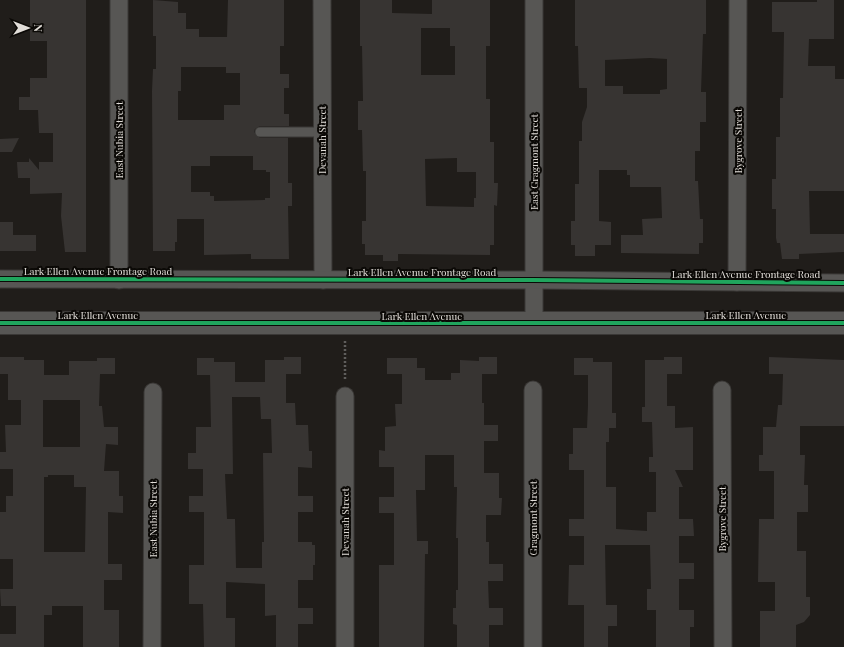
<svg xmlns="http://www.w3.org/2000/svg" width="844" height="647" viewBox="0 0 844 647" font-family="'Playfair Display',serif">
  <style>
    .building { fill: #373432; fill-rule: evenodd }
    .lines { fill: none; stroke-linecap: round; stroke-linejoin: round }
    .service-casing { stroke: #3a3836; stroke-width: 11 }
    .minor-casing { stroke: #3a3836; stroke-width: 19 }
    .tertiary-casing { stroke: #3a3836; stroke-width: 24 }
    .path { stroke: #5f5e5c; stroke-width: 2.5; stroke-dasharray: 2 2; stroke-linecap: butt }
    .service { stroke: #575654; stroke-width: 9 }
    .minor { stroke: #575654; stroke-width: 17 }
    .tertiary { stroke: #575654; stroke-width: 22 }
    .cycleway-casing { stroke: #0b0906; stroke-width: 6 }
    .cycleway { stroke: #20a55d; stroke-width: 4 }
    .labels { text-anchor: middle; stroke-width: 4; stroke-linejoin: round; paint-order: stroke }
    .street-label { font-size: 10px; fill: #e2ded9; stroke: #0b0906 }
  </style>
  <rect width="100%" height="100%" fill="#201d1a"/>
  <g class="building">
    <polygon points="30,0 86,0 86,252 65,252 61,216 62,193 30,194 30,178 18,178 17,162 29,162 29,158 39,170 39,162 53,162 53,133 39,133 38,110 19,110 19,97 30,97 30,78 47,78 47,41 30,41"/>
    <path d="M153 0 178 2V13H186V29H199V37H227L228 0H284V46H280V74H289V88H284V114H289V126H260L255 129 254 132 260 138H288V183H292V206H288L289 259H251V254L204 255V219H177V242H175V251H153L152 91 153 69H156V36H153ZM181 67H226V73H240V105H224V120H178V91H181ZM210 156H253V170H266V172H270V198H265V200L214 201V196H210V192H191V166H210Z"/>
    <path d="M360 0H392V13L432 14V0H490V46H486V99H490V142H494V183H498L497 206 494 205V245H490V255L398 254V261H383V255H365V244H362V221H366V171H363L362 130H358V101H363L362 46H360ZM421 28H450V46H455V75H421ZM457 158V172H476V198H474V207L426 206 425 159Z"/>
    <path d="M575 0H706V34H703L701 92H706V122H700V151H695V181H698L700 219H703V243H699V254L621 253V235H643L642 219 662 218 661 187H630V175H627V170H599V221L611 222V245H595V256H575V245H571V221H575V184H579V141H582V122L587 107V88H579L578 46H575ZM650 58 667 59V89L660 90V94H623V86H605V60Z"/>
    <polygon points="817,0 834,0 834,39 809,39 808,66 835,66 835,79 844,79 844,191 809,191 810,234 844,234 844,252 799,254 799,259 782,259 780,243 777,243 776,238 776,209 772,209 772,179 776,179 776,137 780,137 780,98 783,98 784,32 772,32 772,2 817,2"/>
    <polygon points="19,138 12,152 0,152 0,139"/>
    <polygon points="0,222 13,222 13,235 36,235 36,251 0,251"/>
    <path d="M0 357H24V360H44V375H69V361H97V358H115V374H100L99 406H102L104 427H118V445L106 444 104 471H119V496H123V513L108 512V564H122V580H104V610H119V647H83V606H52V615H44V647H0V634H16V606H1L0 589H13V559H0V512H6V496H13V469H0V452H6L5 425H21V400H8V374H0ZM43 400H80V447H43ZM48 475H74V487H86L85 552H44V477H48Z"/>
    <path d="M284 357H301V374H286V403H295L296 425H308L309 451H312V468L298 467V496H313V512H298V542H312V545H315V565H313V580H298V608H313V624H298V647H276V615L265 616V584L226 582V618H235V647H204L203 604H189V565H204V512H189V496H203V469H188V453H196V427H211L210 375H197V358H214V362H235V382H265V360H284ZM232 397H260L261 419H271L272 453H263L264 542H262V568H236L235 519H227L225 474H233Z"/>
    <polygon points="479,357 497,357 497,374 482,374 482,403 484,403 484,425 498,425 498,441 484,441 484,473 499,473 499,498 502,498 501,515 486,515 486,542 489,542 489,564 503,564 503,581 488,581 489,608 503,608 503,625 489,625 489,647 457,647 457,625 453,624 453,608 456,608 456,590 458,590 458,538 456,538 457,487 454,487 454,455 425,455 425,490 416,490 417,541 428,541 428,554 425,554 424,647 379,647 379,565 394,565 394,513 379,513 379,497 394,497 394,467 379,467 379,450 385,451 385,427 396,426 395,404 402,404 402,374 387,374 387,358 417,358 417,368 425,368 425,380 451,380 451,373 460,373 460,360 479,361"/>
    <polygon points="664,357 682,357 682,374 667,374 667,406 675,406 675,428 693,427 693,470 675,470 683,487 679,487 679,519 693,519 694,536 679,536 679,563 694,563 694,579 679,579 679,610 694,610 694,627 690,627 690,647 656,647 656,610 647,610 647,589 651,589 650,545 605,545 606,605 617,605 617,626 608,626 608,647 584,647 584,605 568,605 569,565 584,565 584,536 569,536 569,519 584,519 584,470 569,470 569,454 573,454 573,428 587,428 588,405 588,375 574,375 574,358 593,358 593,362 612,362 612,413 616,413 616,428 609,428 609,442 606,442 606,487 616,487 616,529 647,531 647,512 656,512 656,472 649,472 649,457 653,457 652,422 642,422 642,407 645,407 645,360 664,360"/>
    <polygon points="769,357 844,360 844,426 800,426 800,455 805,455 804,485 808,485 808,512 797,512 797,551 806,551 806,597 810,597 810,615 804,622 796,625 796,647 760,647 760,611 775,611 775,582 758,582 759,519 774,519 774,471 759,471 759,455 763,455 763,427 776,427 778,405 782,405 783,374 769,374"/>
  </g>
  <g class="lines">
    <defs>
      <polyline id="service" points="260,132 322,132"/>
      <g id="minor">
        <polyline points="322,0 323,280"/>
        <polyline points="534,0 534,324"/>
        <polyline points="0,279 534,280 844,283"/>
        <polyline points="119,280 119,0"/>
        <polyline points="737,282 738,0"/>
        <polyline points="533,390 533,647"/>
        <polyline points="722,390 723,647"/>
        <polyline points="345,396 345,647"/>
        <polyline points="152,647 153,392"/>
      </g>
      <polyline id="tertiary" points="0,323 844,323"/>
    </defs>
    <use href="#service" class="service-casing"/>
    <use href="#minor" class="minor-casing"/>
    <use href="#tertiary" class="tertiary-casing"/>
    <polyline class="path" points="345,341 345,380"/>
    <use href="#service" class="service"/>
    <use href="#minor" class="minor"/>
    <use href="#tertiary" class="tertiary"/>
    <defs>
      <g id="cycleway">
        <polyline points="0,279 534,280 844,283"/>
        <polyline points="0,323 844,323"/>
      </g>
    </defs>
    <use href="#cycleway" class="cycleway-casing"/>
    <use href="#cycleway" class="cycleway"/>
  </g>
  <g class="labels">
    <g class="street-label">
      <text transform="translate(119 140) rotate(-90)" y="4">East Nubia Street</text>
      <text transform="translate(322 140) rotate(-90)" y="4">Devanah Street</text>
      <text transform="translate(738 141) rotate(-90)" y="4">Bygrove Street</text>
      <text transform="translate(534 162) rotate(-90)" y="4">East Gragmont Street</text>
      <text x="98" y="275">Lark Ellen Avenue Frontage Road</text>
      <text x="422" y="276">Lark Ellen Avenue Frontage Road</text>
      <text x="746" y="278">Lark Ellen Avenue Frontage Road</text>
      <text x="98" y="319">Lark Ellen Avenue</text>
      <text x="746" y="319">Lark Ellen Avenue</text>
      <text x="422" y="320">Lark Ellen Avenue</text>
      <text transform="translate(533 518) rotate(-90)" y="4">Gragmont Street</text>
      <text transform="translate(153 519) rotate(-90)" y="4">East Nubia Street</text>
      <text transform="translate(722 519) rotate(-90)" y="4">Bygrove Street</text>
      <text transform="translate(345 522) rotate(-90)" y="4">Devanah Street</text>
    </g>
  </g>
  <g transform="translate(28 28) rotate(90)" stroke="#0b0906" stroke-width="3" paint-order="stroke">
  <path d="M0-3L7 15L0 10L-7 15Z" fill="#e2ded9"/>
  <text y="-6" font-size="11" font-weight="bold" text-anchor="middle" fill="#e2ded9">N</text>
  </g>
</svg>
